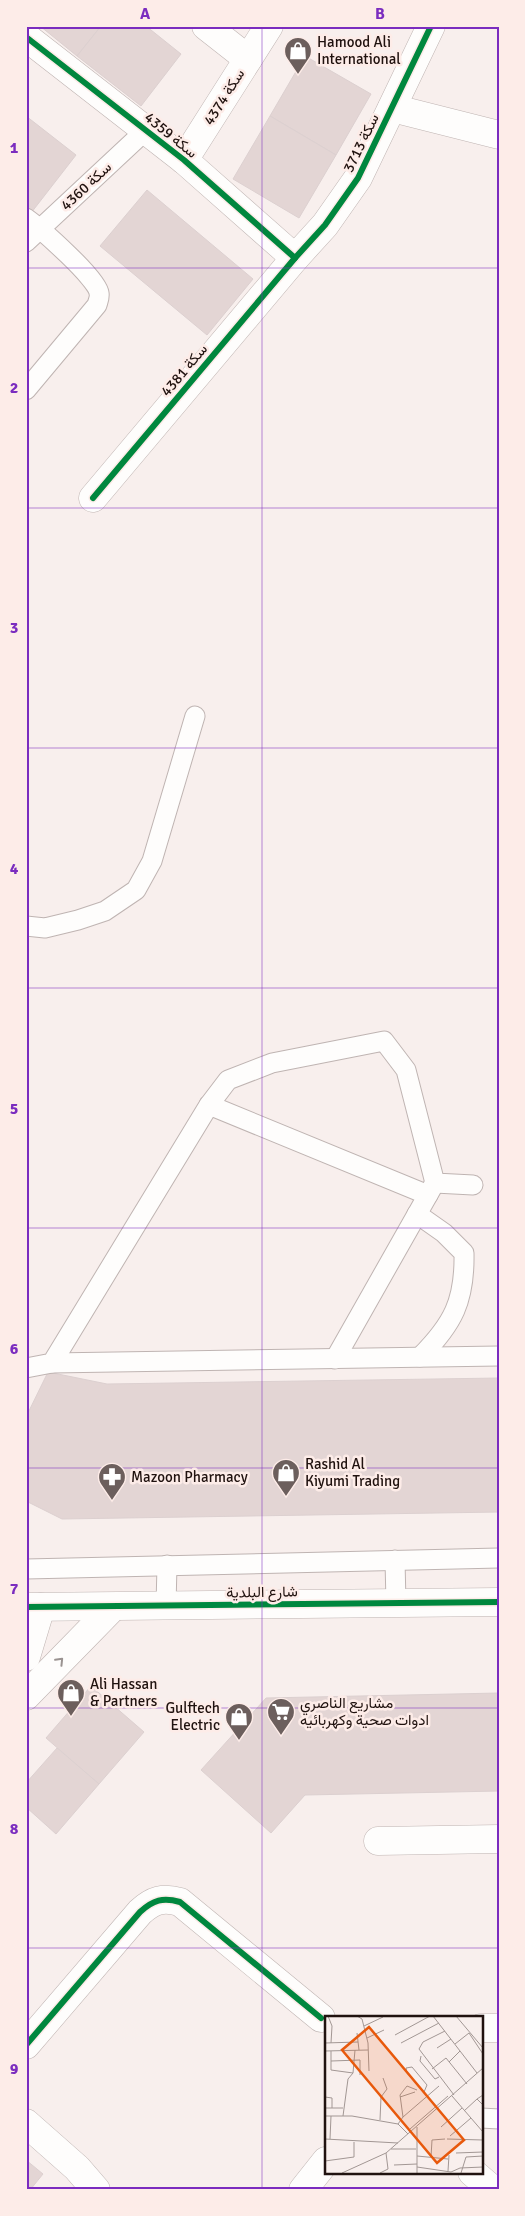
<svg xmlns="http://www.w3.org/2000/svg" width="525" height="2216" viewBox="0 0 525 2216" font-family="Signika,Vazirmatn,sans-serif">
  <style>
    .building { fill: #e3d5d4; stroke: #dcd0d0 }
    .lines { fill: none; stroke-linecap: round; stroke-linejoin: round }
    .service-casing { stroke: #bfb4b2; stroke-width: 21 }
    .minor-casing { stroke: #bfb4b2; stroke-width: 29 }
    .tertiary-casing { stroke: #bfb4b2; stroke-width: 29 }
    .service { stroke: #fefdfc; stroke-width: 19 }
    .minor { stroke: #fefdfc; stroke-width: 28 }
    .tertiary { stroke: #fefdfc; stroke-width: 28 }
    .cycleway-casing { stroke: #fdece8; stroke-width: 9 }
    .cycleway { stroke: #00873e; stroke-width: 6 }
    .oneway { stroke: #9a9391 }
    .grid { fill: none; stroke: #7b2cbf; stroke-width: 1; stroke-opacity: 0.55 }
    .labels { text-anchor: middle; stroke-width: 5; stroke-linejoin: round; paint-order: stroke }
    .poi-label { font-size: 15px; fill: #20120f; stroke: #fdece8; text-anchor: start }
    .street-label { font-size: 15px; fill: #20120f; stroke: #fdece8 }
    .inset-road { fill: none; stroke: #a29794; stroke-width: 1 }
    .view { fill: #e8590c; fill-opacity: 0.15; stroke: #e8590c; stroke-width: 2.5 }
    .inset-edge { fill: none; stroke: #20120f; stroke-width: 2.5 }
    .neatline { fill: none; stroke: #7b2cbf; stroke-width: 2 }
    .grid-label { font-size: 16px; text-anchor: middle; font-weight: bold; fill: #7b2cbf }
  </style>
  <rect width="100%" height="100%" fill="#f8efed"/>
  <g class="building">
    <polygon points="40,26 101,26 77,56"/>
    <polygon points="101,26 146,26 181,54 141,106 77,56"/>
    <polygon points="305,56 371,94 336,155 270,116"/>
    <polygon points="26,116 76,155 31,213 26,209"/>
    <polygon points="270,116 336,155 299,218 233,179"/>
    <polygon points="147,190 253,279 207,335 100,246"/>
    <polygon points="48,1372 107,1384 499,1378 499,1512 62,1519 26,1501 26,1417"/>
    <polygon points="91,1686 144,1732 99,1784 46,1738"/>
    <polygon points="499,1693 499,1791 305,1795 271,1833 201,1770 266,1698"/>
    <polygon points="57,1748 99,1784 56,1834 26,1807 26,1783"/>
    <polygon points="26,2160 43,2174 30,2190 26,2190"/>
  </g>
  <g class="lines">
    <defs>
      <g id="service">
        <path d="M26 218C40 228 98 279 99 293 100 297 98 301 97 305L26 390"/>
        <polyline points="26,242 146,130"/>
        <polyline points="26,926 45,928 78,920 105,911 136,890 152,861 195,716"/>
        <polyline points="209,1105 428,1195"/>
        <path d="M417 1214 444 1233 464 1253C465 1301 453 1324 420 1357"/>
        <polyline points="335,1359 433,1186"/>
        <polyline points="52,1363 499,1356"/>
        <polyline points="26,1368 52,1363 209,1105 228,1080 272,1063 384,1041 406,1070 435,1183 473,1185"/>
        <polyline points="395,1560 396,1603"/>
        <polyline points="26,1569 499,1558"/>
        <polyline points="166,1606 167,1565"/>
        <polyline points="481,2118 499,2119"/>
      </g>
      <g id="minor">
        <polyline points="206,26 248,59"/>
        <polyline points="26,37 184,160 295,258"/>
        <polyline points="392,108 499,135"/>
        <polyline points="184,160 269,26"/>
        <polyline points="93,498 295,258 325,225 358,178 431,26"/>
        <polyline points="26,1657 41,1607"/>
        <polyline points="378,1841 499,1839"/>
        <polyline points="481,2028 499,2028"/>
        <path d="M26 2045 140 1912C153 1900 163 1897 180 1902L321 2018"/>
        <polyline points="26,2123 77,2168 96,2190"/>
        <polyline points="472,2172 493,2190"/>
        <polyline points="303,2190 326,2161"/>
      </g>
      <g id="tertiary">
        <polyline points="26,1607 499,1602"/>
        <polyline points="26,1696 113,1607"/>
      </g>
    </defs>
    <use href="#service" class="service-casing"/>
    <use href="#minor" class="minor-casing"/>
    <use href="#tertiary" class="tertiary-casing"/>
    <use href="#service" class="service"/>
    <use href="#minor" class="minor"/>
    <use href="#tertiary" class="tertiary"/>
    <defs>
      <g id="cycleway">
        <polyline points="26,37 184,160 295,258"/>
        <polyline points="93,498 295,258 325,225 358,178 431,26"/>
        <polyline points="26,1607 499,1602"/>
        <path d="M26 2045 140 1912C153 1900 163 1897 180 1902L321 2018"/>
      </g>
    </defs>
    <use href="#cycleway" class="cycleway-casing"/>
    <use href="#cycleway" class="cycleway"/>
  </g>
  <defs><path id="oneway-chevron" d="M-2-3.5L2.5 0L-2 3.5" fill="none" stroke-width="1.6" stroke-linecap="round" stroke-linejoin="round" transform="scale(1.25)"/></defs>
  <use class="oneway" href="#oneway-chevron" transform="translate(60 1661) rotate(-46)"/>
  <path class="grid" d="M262 26V2190M26 268H499M26 508H499M26 748H499M26 988H499M26 1228H499M26 1468H499M26 1708H499M26 1948H499"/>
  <defs>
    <symbol id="shop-pin" viewBox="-11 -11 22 30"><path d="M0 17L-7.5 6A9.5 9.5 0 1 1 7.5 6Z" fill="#6c5f5d" stroke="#fdece8"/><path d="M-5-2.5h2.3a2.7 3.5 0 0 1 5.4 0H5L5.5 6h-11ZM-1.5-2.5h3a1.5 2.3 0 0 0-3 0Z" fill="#fff"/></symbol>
    <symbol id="pharmacy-pin" viewBox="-11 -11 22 30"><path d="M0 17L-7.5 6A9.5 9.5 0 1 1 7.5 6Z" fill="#6c5f5d" stroke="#fdece8"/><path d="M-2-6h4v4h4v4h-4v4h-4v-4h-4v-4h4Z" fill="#fff"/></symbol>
    <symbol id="supermarket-pin" viewBox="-11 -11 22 30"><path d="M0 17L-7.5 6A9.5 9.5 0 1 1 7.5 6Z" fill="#6c5f5d" stroke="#fdece8"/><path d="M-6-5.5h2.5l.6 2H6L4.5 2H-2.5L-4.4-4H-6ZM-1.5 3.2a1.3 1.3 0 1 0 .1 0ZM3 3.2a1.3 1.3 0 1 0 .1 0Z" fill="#fff"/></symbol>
  </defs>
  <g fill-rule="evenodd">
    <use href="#shop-pin" x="282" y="35" width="32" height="43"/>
    <use href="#shop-pin" x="270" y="1457" width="32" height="43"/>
    <use href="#pharmacy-pin" x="96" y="1461" width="32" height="43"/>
    <use href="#shop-pin" x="55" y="1677" width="32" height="43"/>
    <use href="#supermarket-pin" x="265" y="1696" width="32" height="43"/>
    <use href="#shop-pin" x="223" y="1701" width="32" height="43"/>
  </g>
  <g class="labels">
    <g class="poi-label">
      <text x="317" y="47">Hamood Ali<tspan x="317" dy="17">International</tspan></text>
      <text x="305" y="1469">Rashid Al<tspan x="305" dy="17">Kiyumi Trading</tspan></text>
      <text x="131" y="1482">Mazoon Pharmacy</text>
      <text x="90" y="1689">Ali Hassan<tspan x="90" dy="17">&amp; Partners</tspan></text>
      <text x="300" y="1708">مشاريع الناصري<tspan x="300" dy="17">ادوات صحية وكهربائيه</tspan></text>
      <text x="220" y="1713" text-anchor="end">Gulftech<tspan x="220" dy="17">Electric</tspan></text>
    </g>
    <g class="street-label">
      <text transform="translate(224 97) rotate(-58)" y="5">سكة 4374</text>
      <text transform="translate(171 135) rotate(39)" y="5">سكة 4359</text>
      <text transform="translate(361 143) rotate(-64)" y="5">سكة 3713</text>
      <text transform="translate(86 186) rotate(-43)" y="5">سكة 4360</text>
      <text transform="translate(184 370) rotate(-50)" y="5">سكة 4381</text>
      <text transform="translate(262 1592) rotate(-1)" y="5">شارع البلدية</text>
    </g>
  </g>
  <g transform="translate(325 2016)">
    <rect width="158" height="158" fill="#f8efed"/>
    <path class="inset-road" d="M3 0 7 10 6 27M32 0 37 3 43 27 44 55M108 0 152 57M131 0 158 32M39 10 58 1M120 15 98 26 94 33 129 79M32 17 34 34M144 17 158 38M70 19 105 0M42 22 59 14M0 27 33 26M76 27 114 7M130 28 144 17M112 32 126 23M0 35 43 34M6 35V54L28 57 30 34M96 40 95 45 110 63 114 61M6 45 35 44V59M124 46 135 35M107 53 121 42 142 68M99 76 102 69 87 51 81 52 82 57 102 80M158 79 152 83 158 89M127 80 158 116M0 81 7 82V92M75 81 90 76M0 92H18M139 95 152 83M0 100H27L73 108 83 118M18 100 23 63 28 57M78 101 114 70M55 104 56 81 62 73 58 62M73 108 78 101 75 79 82 70 92 74M116 111 137 92M85 113 123 80M125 120 146 102M0 123 73 127M5 123 6 100M122 123 158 124M66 133H91M131 137 158 136M92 140 123 143M106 141 107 124 120 123M0 145 29 141V126M69 149 92 148M92 151 126 156 135 152 158 151M123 155 124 139M17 157 61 137 158 52M55 157 63 153 61 137M92 157V111M136 157 141 141 158 140"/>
    <path class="view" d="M44 11 139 124 112 147 17 34Z"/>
    <rect width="158" height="158" class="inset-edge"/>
  </g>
  <rect width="525" height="2216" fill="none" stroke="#fdece8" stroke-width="55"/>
  <rect x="28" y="28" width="470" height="2160" class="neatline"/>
  <g class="grid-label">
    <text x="145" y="19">A</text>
    <text x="380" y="19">B</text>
    <text x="14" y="153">1</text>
    <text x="14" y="393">2</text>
    <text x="14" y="633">3</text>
    <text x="14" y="874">4</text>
    <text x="14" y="1114">5</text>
    <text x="14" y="1354">6</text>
    <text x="14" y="1594">7</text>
    <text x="14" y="1834">8</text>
    <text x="14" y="2074">9</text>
  </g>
</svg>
